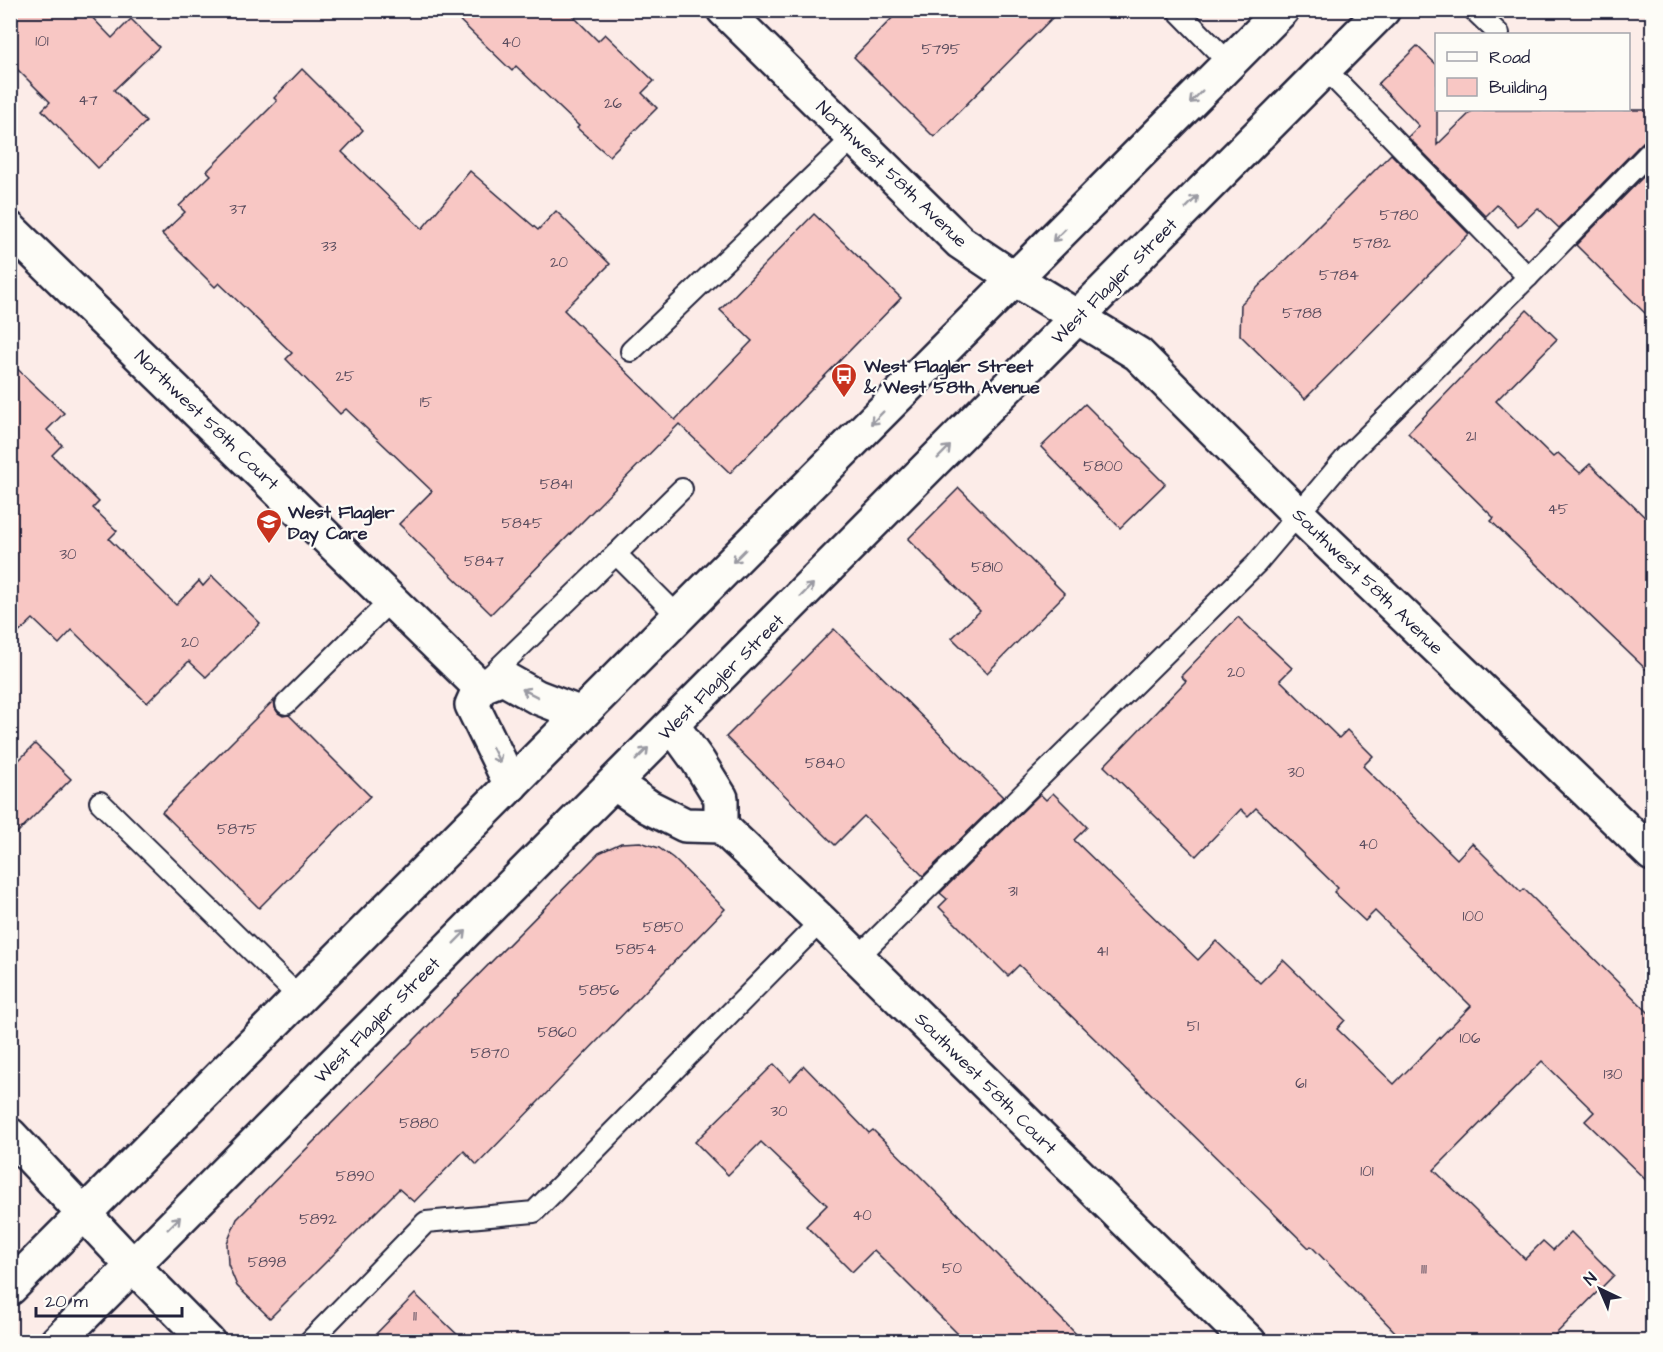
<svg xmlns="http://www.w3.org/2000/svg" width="1663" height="1352" viewBox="0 0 1663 1352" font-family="'Architects Daughter',sans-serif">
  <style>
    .building { fill: #f8c7c4; stroke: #22223b; stroke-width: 1.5 }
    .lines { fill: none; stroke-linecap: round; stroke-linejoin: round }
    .lane-casing { stroke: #22223b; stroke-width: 24 }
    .street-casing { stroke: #22223b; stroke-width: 38 }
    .secondary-casing { stroke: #22223b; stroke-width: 38 }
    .lane { stroke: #fdfcf7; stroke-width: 20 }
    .street { stroke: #fdfcf7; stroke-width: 33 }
    .secondary { stroke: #fdfcf7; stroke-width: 33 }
    .oneway { stroke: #9a9aa2 }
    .labels { text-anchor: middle; stroke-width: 4.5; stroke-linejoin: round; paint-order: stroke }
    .number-label { font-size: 15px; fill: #584b5d }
    .street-label { font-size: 18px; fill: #22223b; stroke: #fdfcf7 }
    .poi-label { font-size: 18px; font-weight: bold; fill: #22223b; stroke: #fdfcf7; text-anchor: start }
  </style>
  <rect width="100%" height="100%" fill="#fcece8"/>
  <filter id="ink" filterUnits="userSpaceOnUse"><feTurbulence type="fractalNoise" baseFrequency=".0167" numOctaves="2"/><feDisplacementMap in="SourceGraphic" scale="12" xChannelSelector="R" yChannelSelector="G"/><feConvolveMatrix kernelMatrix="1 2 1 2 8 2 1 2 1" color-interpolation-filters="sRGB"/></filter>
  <g filter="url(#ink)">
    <g class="building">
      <polygon points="10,10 85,10 112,38 131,19 159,47 114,90 146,122 98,168 42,110 50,102 10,62"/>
      <polygon points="449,10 567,10 598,41 605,34 654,81 642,93 657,108 609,156 577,128 579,126 516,66 512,71"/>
      <polygon points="900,10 1060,10 934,137 854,57"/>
      <polygon points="1417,46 1437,65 1437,145 1473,110 1653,110 1653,138 1643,142 1559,228 1538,208 1518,227 1497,205 1486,216 1408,137 1419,126 1378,84"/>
      <polygon points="302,69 363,130 342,152 422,229 470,171 538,230 556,211 610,264 564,310 675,420 752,341 720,310 814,214 901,298 730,473 679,424 491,614 399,524 432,491 346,409 340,414 286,359 292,353 219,283 215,287 162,234 185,212 179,206 211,175 207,171 277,101 274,98"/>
      <polygon points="1391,154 1469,234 1305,399 1240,335 1241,304"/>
      <polygon points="1653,167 1653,321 1576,245"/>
      <polygon points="1527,310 1557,339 1496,401 1553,457 1558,453 1580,473 1590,464 1653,525 1653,676 1491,521 1494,518 1408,433"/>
      <polygon points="10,362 64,413 47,430 62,445 52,455 99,502 93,508 117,531 109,539 176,605 199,581 203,586 212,576 260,623 206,677 189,661 147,703 72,630 59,644 33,619 10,641"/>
      <polygon points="1085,404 1165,484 1120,528 1041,447"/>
      <polygon points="959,488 1065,594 987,673 952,638 980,611 908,539"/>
      <polygon points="1238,617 1292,668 1280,680 1339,738 1347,730 1373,756 1363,766 1457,859 1472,843 1521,892 1524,889 1653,1017 1653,1187 1585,1121 1594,1112 1542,1061 1434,1170 1525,1259 1543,1241 1553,1250 1571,1232 1614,1275 1549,1341 1404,1341 1311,1246 1309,1248 1019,965 1008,976 939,907 947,899 940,893 1040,794 1046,800 1053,793 1087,827 1074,840 1198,960 1216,941 1260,983 1283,960 1345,1020 1337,1029 1394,1084 1471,1006 1375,911 1365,921 1334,892 1338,888 1256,808 1248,816 1241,809 1196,856 1104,766 1186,681 1181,676"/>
      <polygon points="834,629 1003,797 923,876 864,816 835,845 726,737"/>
      <polygon points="274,700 275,708 278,713 283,716 289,715 370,796 259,908 162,812"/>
      <polygon points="35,744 71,779 10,840 10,769"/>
      <polygon points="640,842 659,848 673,858 725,909 477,1165 464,1151 414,1202 399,1189 270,1318 237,1286 228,1264 227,1243 237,1219 599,853 621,843"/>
      <polygon points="774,1064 790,1081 804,1066 869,1133 873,1130 917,1173 1083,1341 965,1341 874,1250 852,1272 806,1226 827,1205 761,1142 728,1175 695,1142"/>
      <polygon points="415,1294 464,1341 369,1341"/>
    </g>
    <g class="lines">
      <defs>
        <g id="lane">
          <polyline points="1177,10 1229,63"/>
          <polyline points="1474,10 1499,34"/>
          <polyline points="1325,69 1528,277"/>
          <polyline points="631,351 854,137"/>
          <polyline points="678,616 616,554 682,489"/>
          <polyline points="486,680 616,554"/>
          <polyline points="286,704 391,600"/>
          <polyline points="100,802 299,997"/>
          <polyline points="858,957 1256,564 1349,454 1528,277 1652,150"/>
          <polyline points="309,1342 426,1222 534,1212 821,921"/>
        </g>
        <g id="street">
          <polyline points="724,10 960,242 1015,279 1138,354 1298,514 1652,854"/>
          <polyline points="10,229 480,687"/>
          <polyline points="672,725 698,761 721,798 721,826"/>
          <polyline points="614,783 649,807 685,825 721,826 821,921 1249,1342"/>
          <polyline points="511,785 472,705 480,687 503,678 537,697 581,714"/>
          <polyline points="10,1135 132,1265 208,1342"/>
        </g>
        <g id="secondary">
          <polyline points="10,1288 1282,10"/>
          <polyline points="57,1342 1383,10"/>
        </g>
      </defs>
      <use href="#lane" class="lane-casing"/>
      <use href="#street" class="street-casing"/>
      <use href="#secondary" class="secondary-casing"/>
      <use href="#lane" class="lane"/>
      <use href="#street" class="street"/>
      <use href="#secondary" class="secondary"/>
    </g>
    <defs><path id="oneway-shaft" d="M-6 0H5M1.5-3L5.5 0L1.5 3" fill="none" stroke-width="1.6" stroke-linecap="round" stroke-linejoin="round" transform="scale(1.5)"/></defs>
    <g class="oneway">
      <use href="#oneway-shaft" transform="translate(1196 97) rotate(135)"/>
      <use href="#oneway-shaft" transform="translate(1192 202) rotate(-45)"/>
      <use href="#oneway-shaft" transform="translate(1059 235) rotate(135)"/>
      <use href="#oneway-shaft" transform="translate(877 418) rotate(135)"/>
      <use href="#oneway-shaft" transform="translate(944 452) rotate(-45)"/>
      <use href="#oneway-shaft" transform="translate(739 556) rotate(135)"/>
      <use href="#oneway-shaft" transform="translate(807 590) rotate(-45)"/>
      <use href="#oneway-shaft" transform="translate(530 693) rotate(-153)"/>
      <use href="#oneway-shaft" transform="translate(642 754) rotate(-45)"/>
      <use href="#oneway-shaft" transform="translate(496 755) rotate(64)"/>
      <use href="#oneway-shaft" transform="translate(460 937) rotate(-45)"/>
      <use href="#oneway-shaft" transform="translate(174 1223) rotate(-45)"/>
    </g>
  </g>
  <defs>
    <symbol id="bus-pin" viewBox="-11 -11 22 30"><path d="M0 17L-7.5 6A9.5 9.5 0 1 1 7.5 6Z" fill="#c8321e" stroke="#fdfcf7"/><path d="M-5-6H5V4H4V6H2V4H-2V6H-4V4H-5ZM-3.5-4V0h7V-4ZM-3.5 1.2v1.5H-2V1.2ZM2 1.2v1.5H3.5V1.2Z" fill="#fff"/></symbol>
    <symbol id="school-pin" viewBox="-11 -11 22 30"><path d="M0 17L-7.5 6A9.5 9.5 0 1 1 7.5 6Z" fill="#c8321e" stroke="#fdfcf7"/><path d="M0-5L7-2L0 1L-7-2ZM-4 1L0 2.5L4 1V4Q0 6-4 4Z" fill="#fff"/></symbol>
  </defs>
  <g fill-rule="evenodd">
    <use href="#bus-pin" x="829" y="361" width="30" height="40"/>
    <use href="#school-pin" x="254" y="507" width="30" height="40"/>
  </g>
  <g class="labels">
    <g class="number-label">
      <text x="42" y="46">101</text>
      <text x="511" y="47">40</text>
      <text x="941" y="54">5795</text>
      <text x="88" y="105">47</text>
      <text x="613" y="108">26</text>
      <text x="238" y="214">37</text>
      <text x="1399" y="220">5780</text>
      <text x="1372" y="248">5782</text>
      <text x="329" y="251">33</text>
      <text x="559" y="267">20</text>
      <text x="1339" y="280">5784</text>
      <text x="1302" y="318">5788</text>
      <text x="345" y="381">25</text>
      <text x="426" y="407">15</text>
      <text x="1471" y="441">21</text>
      <text x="1103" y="471">5800</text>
      <text x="556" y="489">5841</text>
      <text x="1558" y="514">45</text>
      <text x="522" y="528">5845</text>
      <text x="68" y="559">30</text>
      <text x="484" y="566">5847</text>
      <text x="987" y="572">5810</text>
      <text x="190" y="647">20</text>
      <text x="1236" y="677">20</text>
      <text x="825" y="768">5840</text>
      <text x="1296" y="777">30</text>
      <text x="237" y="834">5875</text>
      <text x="1368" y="849">40</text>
      <text x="1013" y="896">31</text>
      <text x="1473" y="921">100</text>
      <text x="663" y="932">5850</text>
      <text x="636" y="954">5854</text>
      <text x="1102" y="956">41</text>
      <text x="599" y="995">5856</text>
      <text x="1193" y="1031">51</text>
      <text x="557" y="1037">5860</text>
      <text x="1470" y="1043">106</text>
      <text x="490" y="1058">5870</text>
      <text x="1613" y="1079">130</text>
      <text x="1301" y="1088">61</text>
      <text x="779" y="1116">30</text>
      <text x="419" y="1128">5880</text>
      <text x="1367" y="1176">101</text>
      <text x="355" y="1181">5890</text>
      <text x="862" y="1220">40</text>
      <text x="318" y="1224">5892</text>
      <text x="267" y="1267">5898</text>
      <text x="952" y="1273">50</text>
      <text x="1424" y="1274">111</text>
      <text x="415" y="1321">11</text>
    </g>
    <g class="street-label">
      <text transform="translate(892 174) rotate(44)" y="6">Northwest 58th Avenue</text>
      <text transform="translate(1114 281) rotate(-45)" y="6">West Flagler Street</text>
      <text transform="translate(207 420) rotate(44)" y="6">Northwest 58th Court</text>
      <text transform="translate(1368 581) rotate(44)" y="6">Southwest 58th Avenue</text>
      <text transform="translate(721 677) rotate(-45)" y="6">West Flagler Street</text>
      <text transform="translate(377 1020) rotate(-45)" y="6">West Flagler Street</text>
      <text transform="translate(986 1083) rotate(45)" y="6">Southwest 58th Court</text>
    </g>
    <g class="poi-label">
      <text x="864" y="372">West Flagler Street<tspan x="864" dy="21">&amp; West 58th Avenue</tspan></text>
      <text x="288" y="518">West Flagler<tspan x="288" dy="21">Day Care</tspan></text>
    </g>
  </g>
  <rect width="1663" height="1352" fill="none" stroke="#fdfcf7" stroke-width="36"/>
  <rect x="18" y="18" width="1627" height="1316" fill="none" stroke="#22223b" stroke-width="2" filter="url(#ink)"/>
  <rect x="1435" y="33" width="195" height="78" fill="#fdfcf7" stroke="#a5a5ac" stroke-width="1.5"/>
  <rect x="1447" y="52" width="30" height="9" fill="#fdfcf7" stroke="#a5a5ac" stroke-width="1.5"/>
  <text x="1489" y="63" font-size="18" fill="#22223b">Road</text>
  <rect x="1447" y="78" width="30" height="18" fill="#f8c7c4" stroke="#a5a5ac" stroke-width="1.5"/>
  <text x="1489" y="93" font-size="18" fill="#22223b">Building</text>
  <g transform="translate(1600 1289) rotate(316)" stroke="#fdfcf7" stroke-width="4.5" paint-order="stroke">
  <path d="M0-4.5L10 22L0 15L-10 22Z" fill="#22223b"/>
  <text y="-9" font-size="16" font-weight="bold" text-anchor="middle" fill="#22223b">N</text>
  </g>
  <path d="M36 1307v9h146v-9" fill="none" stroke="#22223b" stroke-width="3"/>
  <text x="45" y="1307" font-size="18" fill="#22223b" stroke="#fdfcf7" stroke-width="4.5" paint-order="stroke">20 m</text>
</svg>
